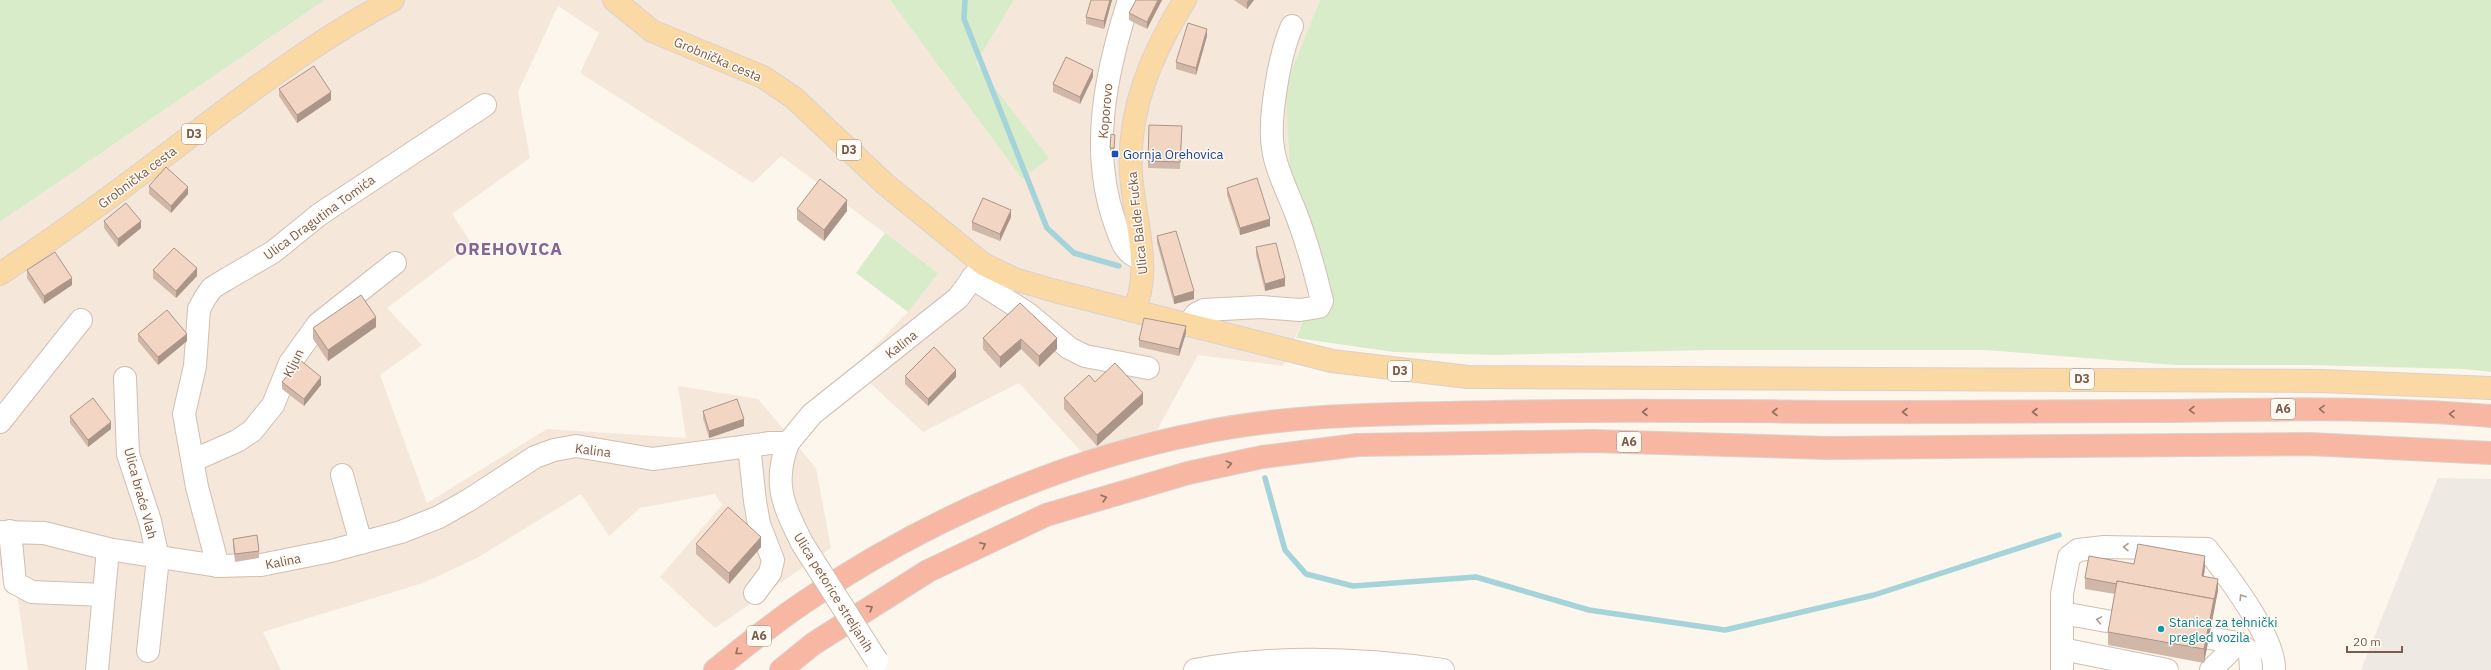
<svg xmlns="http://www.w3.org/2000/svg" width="2491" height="670" viewBox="0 0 2491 670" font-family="'IBM Plex Sans',sans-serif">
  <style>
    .residential { fill: #f5e8da }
    .industrial { fill: #efe9e4 }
    .green { fill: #d8ecc9 }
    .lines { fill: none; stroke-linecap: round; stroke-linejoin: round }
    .stream { stroke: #a5d3da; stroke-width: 5.5 }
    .minor-casing { stroke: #d1beb0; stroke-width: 24 }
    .major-casing { stroke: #dad1cd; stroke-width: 24 }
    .highway-casing { stroke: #dad1cd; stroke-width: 24 }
    .minor { stroke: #fff; stroke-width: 22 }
    .major { stroke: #fbd9a5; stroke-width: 22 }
    .highway { stroke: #f7b7a3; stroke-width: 22 }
    .minor-bridge-casing { stroke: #d1beb0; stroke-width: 24; stroke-linecap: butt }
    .minor-bridge { stroke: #fff; stroke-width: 22 }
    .wall { fill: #d1b7a8 }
    .shaded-wall { fill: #aa9588 }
    .building { fill: #f3d5c3; stroke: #aa9588 }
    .oneway { stroke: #936e5e }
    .oneway2 { stroke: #af9d94 }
    .transit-dot { fill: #1a4fb4; stroke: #fffaf3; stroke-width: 1.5 }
    .culture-dot { fill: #0f9aa8; stroke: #fffaf3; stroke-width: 1.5 }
    .labels { text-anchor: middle; stroke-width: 3; stroke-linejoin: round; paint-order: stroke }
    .shield { fill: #fffaf3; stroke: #a28b7f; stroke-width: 1 }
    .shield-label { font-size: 12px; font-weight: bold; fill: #7a5c4d }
    .street-label { font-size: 13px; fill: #7a5c4d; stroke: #fffaf3 }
    .transit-label { font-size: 13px; fill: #164399; stroke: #fffaf3; text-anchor: start }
    .culture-label { font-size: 13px; fill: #0d838f; stroke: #fffaf3; text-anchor: start }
    .district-label { font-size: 17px; font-weight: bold; letter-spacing: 1px; fill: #846695; stroke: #fffaf3 }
  </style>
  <rect width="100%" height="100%" fill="#fdf6ec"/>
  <polygon class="residential" points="325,0 890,0 1022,179 1048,157 976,63 1014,0 1320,0 1285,86 1311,301 1283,366 1198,355 1154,436 1086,457 1019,383 923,432 854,368 908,312 937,272 781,156 753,183 580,73 599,33 558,6 518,92 530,158 452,214 472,244 387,308 422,345 380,375 427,503 547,429 686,438 678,386 758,399 816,468 831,548 715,628 660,577 722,505 715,494 640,508 609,536 581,494 477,558 423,583 263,632 281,670 28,670 13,564 0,567 0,222"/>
  <polygon class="industrial" points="2438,478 2491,479 2491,670 2361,670"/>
  <g class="green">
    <polygon points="0,0 325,0 0,222"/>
    <polygon points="890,0 1014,0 976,63 1049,158 1022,179"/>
    <polygon points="1320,0 2491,0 2491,372 2464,369 2307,365 2175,365 1985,350 1709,350 1493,355 1394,352 1296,338 1311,301 1293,219 1285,86"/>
    <polygon points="885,233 938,273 908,312 856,273"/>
  </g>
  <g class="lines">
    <g class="stream">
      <polyline points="965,0 964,19 1047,228 1074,253 1119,266"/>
      <polyline points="1265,478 1285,550 1306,574 1353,586 1476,577 1589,610 1725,630 1874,595 2059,535"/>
    </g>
    <defs>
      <g id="minor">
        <path d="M1129 0C1106 72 1089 150 1115 223 1121 240 1124 254 1142 259"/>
        <polyline points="972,278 1027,313 1069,348 1085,356 1148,368"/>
        <path d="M1188 325 1196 314 1204 310 1261 307 1300 310 1319 307 1322 301C1315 271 1306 239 1295 211 1287 190 1276 170 1273 148 1268 120 1280 52 1292 26"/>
        <polyline points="125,378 128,454 150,521 158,558 148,651"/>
        <polyline points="0,422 81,320"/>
        <path d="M788 443C772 485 784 506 802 543"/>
        <polyline points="749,446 755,501 759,524 773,560 770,573 755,593"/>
        <polyline points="194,460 237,441 252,431 273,405 290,363 318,324 395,263"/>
        <polyline points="342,475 361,543"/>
        <polyline points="10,531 15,583 32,592 104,595"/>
        <polyline points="0,532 44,533 108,549 218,566 261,565 331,551 401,532 439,517 469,500 535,457 554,450 576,446 653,459 770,443 788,443 812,414 958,298 983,264"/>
        <polyline points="218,566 197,487 184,414 195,366 199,309 205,298 212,288 225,280 273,252 320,214 485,105"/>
        <polyline points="2062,613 2140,627"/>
        <polyline points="2180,633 2238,643 2211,670"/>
        <polyline points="2238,643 2250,652 2251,670"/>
        <polyline points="2062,649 2167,670"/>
        <polyline points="97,670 108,549"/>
        <path d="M1195 670C1275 655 1362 658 1443 670"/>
        <path d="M2062 670V594L2069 557 2078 550 2104 547 2207 549C2227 575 2276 638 2274 670"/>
      </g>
      <g id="major">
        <polyline points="614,0 652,31 763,77 794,98 885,184 983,264 1014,279 1055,291 1332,361 1468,377 2321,381 2491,388"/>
        <path d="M0 274C74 225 145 171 216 117 273 75 329 33 393 0"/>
        <path d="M1134 311C1153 267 1134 220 1131 174 1127 110 1152 53 1185 0"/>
      </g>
      <g id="highway">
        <path d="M715 670C744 647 773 623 803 603 921 522 1059 461 1200 433 1297 413 1395 414 1494 412 1632 409 1771 412 1909 412 1996 412 2082 412 2168 411 2275 409 2384 407 2491 416"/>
        <polyline points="781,670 813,644 928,571 1046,515 1188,473 1262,457 1357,445 1592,441 1828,448 2309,444 2491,453"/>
      </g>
    </defs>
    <use href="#minor" class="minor-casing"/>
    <use href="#major" class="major-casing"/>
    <use href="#highway" class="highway-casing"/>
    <use href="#minor" class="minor"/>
    <use href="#major" class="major"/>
    <use href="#highway" class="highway"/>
    <defs>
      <polyline id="minor-bridge" points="802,543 877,661"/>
    </defs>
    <use href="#minor-bridge" class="minor-bridge-casing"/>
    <use href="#minor-bridge" class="minor-bridge"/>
  </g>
  <g class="wall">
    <polygon points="1091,0 1112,0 1104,29 1086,24 1086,17"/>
    <polygon points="1162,0 1147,29 1129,20 1129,13"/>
    <polygon points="1234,0 1254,0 1247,9"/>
    <polygon points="1207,36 1196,75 1176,69 1176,62"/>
    <polygon points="1093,77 1080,104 1053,92 1053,84"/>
    <polygon points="279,89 331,100 297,123 279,96"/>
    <polygon points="1182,134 1180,169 1148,168 1148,161"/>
    <polygon points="1115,138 1114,152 1110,151 1110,148"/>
    <polygon points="149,186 188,194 171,213 149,194"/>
    <polygon points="1227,188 1270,226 1240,235 1227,195"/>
    <polygon points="797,209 847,211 824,241 797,220"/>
    <polygon points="1011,217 1000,241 972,230 972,222"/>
    <polygon points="104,221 141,228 118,247 104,228"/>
    <polygon points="1157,236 1194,299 1174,304 1157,243"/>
    <polygon points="1256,247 1285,286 1265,291 1256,255"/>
    <polygon points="27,270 72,285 44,304 27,278"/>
    <polygon points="153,270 197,276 176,298 153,278"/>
    <polygon points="1020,303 1057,349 1039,367 1021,349 1000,368 983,349 983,338"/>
    <polygon points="376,327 328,361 313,339 313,328"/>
    <polygon points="1186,333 1179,356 1139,347 1139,340"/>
    <polygon points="138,334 187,341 158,365 138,341"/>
    <polygon points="905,376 956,377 928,406 905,384"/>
    <polygon points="282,382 321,385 304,406 282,389"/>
    <polygon points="1095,382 1143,404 1097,446 1064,409 1064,398"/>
    <polygon points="703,411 744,426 709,438 703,418"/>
    <polygon points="70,416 111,429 88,447 70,423"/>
    <polygon points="233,539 259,551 259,558 235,562 233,546"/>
    <polygon points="696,544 761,547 729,584 696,554"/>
    <polygon points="2134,564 2205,567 2204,577 2218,590 2204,663 2108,645 2108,632 2115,594 2085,589 2085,578"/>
  </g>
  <g class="shaded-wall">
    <polygon points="1110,0 1112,0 1104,29 1104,21"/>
    <polygon points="1158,0 1162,0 1147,29 1147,22"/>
    <polygon points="1249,0 1254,0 1247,9 1247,2"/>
    <polygon points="1207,29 1207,36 1196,75 1196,68"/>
    <polygon points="1093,70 1093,77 1080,104 1080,97"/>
    <polygon points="331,92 331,100 297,123 297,115"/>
    <polygon points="188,187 188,194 171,213 171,206"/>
    <polygon points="847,200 847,211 824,241 824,230"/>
    <polygon points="1011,210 1011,217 1000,241 1000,234"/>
    <polygon points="1270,219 1270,226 1240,235 1240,228"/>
    <polygon points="141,221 141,228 118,247 118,239"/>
    <polygon points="197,268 197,276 176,298 176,291"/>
    <polygon points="72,278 72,285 44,304 44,296"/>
    <polygon points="1285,278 1285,286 1265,291 1265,284"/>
    <polygon points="1194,291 1194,299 1174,304 1174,297"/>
    <polygon points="376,317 376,327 328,361 328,350"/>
    <polygon points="1186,326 1186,333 1179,356 1179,349"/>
    <polygon points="187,334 187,341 158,365 158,357"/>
    <polygon points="1057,338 1057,349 1039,367 1039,356"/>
    <polygon points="1021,339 1021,349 1000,368 1000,357"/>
    <polygon points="956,370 956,377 928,406 928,399"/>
    <polygon points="321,377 321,385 304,406 304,399"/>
    <polygon points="1143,393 1143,404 1097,446 1097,435"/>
    <polygon points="744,419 744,426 709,438 709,431"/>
    <polygon points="111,422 111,429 88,447 88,440"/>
    <polygon points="761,537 761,547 729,584 729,573"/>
    <polygon points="2205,556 2205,567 2202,587 2202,576"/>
    <polygon points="2218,579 2218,590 2204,663 2204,649"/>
  </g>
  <g class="building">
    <polygon points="1091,0 1110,0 1104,21 1086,17"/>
    <polygon points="1136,0 1158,0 1147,22 1129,13"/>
    <polygon points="1188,23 1207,29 1196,68 1176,62"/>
    <polygon points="1066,57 1093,70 1080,97 1053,84"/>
    <polygon points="314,66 331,92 297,115 279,89"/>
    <polygon points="1149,125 1182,126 1180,162 1148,161"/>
    <polygon points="1111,134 1115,135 1114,148 1110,148"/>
    <polygon points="166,167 188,187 171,206 149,186"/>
    <polygon points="1257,178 1270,219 1240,228 1227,188"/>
    <polygon points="820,179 847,200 824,230 797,209"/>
    <polygon points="983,198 1011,210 1000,234 972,222"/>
    <polygon points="126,203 141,221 118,239 104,221"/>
    <polygon points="1176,231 1194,291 1174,297 1157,236"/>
    <polygon points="1276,243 1285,278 1265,284 1256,247"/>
    <polygon points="174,248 197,268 176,291 153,270"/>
    <polygon points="55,252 72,278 44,296 27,270"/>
    <polygon points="361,295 376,317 328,350 313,328"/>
    <polygon points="1020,303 1057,338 1039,356 1021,339 1000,357 983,338"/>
    <polygon points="167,310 187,334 158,357 138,334"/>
    <polygon points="1144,318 1186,326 1179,349 1139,340"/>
    <polygon points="934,347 956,370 928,399 905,376"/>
    <polygon points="300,360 321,377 304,399 282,382"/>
    <polygon points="1115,363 1143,393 1097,435 1064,398 1089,375 1095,382"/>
    <polygon points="93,398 111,422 88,440 70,416"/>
    <polygon points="737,399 744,419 709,431 703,411"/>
    <polygon points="728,507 761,537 729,573 696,544"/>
    <polygon points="257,535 259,551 235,554 233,539"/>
    <polygon points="2138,544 2205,556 2202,576 2218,579 2214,602 2214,599 2117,581 2117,584 2085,578 2089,556 2134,564"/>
    <polygon points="2117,581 2214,599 2204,649 2108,632"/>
  </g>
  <defs><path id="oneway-chevron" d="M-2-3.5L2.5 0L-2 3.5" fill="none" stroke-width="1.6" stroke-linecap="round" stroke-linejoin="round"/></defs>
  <g class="oneway">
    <use href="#oneway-chevron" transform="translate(2322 409) rotate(-178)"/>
    <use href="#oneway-chevron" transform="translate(2192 410) rotate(179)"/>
    <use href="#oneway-chevron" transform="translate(1645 412) rotate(-180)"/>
    <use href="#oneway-chevron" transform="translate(1775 412) rotate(-180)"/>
    <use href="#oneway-chevron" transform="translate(1905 412) rotate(-180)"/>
    <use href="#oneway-chevron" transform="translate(2035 412) rotate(-180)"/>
    <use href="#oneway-chevron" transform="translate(2452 414) rotate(-178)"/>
    <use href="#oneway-chevron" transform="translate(1229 464) rotate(-12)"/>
    <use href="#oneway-chevron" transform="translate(1104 498) rotate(-16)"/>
    <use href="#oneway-chevron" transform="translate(983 545) rotate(-25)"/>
    <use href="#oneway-chevron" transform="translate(870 608) rotate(-32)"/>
    <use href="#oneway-chevron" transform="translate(738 652) rotate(142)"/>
  </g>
  <g class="oneway2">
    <use href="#oneway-chevron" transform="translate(2126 547) rotate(-179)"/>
    <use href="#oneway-chevron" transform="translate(2242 597) rotate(-122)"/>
    <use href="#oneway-chevron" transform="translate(2099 620) rotate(-170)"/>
  </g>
  <rect class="transit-dot" x="1111" y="150" width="8" height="8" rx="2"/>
  <circle class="culture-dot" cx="2161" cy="629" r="4"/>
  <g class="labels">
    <g class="shield">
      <rect x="182" y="124" width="24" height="20" rx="3"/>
      <rect x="837" y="140" width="24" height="20" rx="3"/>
      <rect x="1388" y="361" width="24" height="20" rx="3"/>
      <rect x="2070" y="369" width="24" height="20" rx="3"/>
      <rect x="2271" y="399" width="24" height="20" rx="3"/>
      <rect x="1617" y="432" width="24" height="20" rx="3"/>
      <rect x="747" y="626" width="24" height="20" rx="3"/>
    </g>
    <g class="shield-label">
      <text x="194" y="138">D3</text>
      <text x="849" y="154">D3</text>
      <text x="1400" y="375">D3</text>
      <text x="2082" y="383">D3</text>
      <text x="2283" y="413">A6</text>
      <text x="1629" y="446">A6</text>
      <text x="759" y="640">A6</text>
    </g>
    <g class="street-label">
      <text transform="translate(718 59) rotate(23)" y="5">Grobnička cesta</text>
      <text transform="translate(1105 111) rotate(-85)" y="5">Koporovo</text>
      <text transform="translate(137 177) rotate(-37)" y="5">Grobnička cesta</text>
      <text transform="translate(319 217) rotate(-36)" y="5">Ulica Dragutina Tomića</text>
      <text transform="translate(1137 223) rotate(-96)" y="5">Ulica Balde Fućka</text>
      <text transform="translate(901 344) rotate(-38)" y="5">Kalina</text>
      <text transform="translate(293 363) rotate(-63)" y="5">Kljun</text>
      <text transform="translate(593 450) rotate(7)" y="5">Kalina</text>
      <text transform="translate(141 493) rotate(75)" y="5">Ulica braće Vlah</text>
      <text transform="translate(283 561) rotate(-11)" y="5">Kalina</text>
      <text transform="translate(834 592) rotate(58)" y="5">Ulica petorice streljanih</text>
    </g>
    <g class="transit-label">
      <text x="1123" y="159">Gornja Orehovica</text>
    </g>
    <g class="culture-label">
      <text x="2169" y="627">Stanica za tehnički<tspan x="2169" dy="15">pregled vozila</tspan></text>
    </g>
    <g class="district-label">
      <text x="509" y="255">OREHOVICA</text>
    </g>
  </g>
  <path d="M2347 646v6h55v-6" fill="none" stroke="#7a5c4d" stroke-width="2"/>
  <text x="2353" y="646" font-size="12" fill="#7a5c4d" stroke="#fffaf3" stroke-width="3" paint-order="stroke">20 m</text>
</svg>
